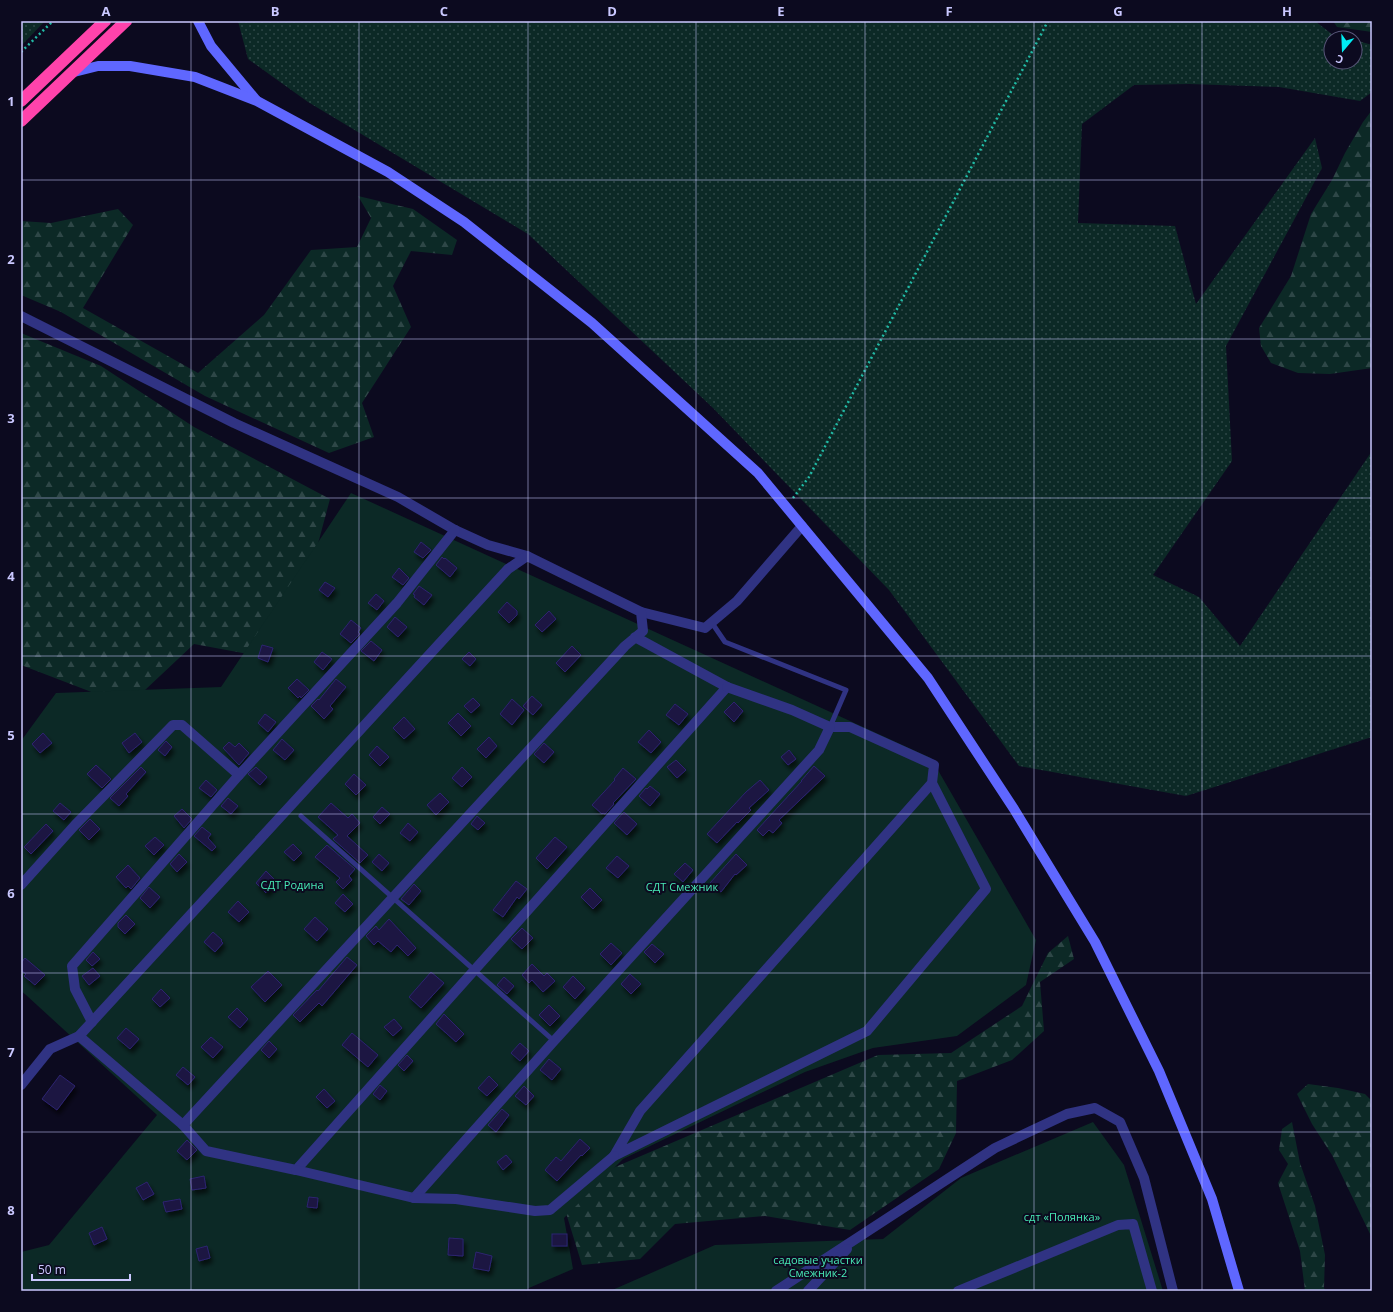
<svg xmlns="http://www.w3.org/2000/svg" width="1393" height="1312" viewBox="0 0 1393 1312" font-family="'Open Sans',sans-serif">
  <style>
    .grass { fill: url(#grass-dots) }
    .forest { fill: url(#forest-firs) }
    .garden { fill: #0c2926 }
    .building { fill: #1a1442; stroke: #2d2470; filter: url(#shadow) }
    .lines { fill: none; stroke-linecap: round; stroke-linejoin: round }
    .path { stroke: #21baa5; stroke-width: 2.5; stroke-dasharray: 2 3; stroke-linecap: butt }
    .lane { stroke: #303383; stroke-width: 5 }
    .street { stroke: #303383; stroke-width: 10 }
    .secondary { stroke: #5f67ff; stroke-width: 10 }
    .highway { stroke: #ff43ab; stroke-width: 12 }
    .grid { fill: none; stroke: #cac8ff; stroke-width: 1; stroke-opacity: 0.55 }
    .labels { text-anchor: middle; stroke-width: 4; stroke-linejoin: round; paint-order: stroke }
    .park-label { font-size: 11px; fill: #48ebb6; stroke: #0c0a1f }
    .neatline { fill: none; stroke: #cac8ff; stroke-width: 1.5 }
    .grid-label { font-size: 13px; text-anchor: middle; font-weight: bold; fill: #cac8ff }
  </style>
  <defs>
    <pattern id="grass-dots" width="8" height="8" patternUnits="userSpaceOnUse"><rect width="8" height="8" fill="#0c2926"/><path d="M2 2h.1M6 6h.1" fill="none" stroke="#2e4747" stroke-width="1.8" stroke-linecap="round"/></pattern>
    <pattern id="forest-firs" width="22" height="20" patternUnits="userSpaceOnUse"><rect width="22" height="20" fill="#0c2926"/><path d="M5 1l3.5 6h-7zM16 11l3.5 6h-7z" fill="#2e4747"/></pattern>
    <filter id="shadow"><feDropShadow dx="2.5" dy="4.5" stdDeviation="2" flood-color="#0009"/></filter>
  </defs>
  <rect width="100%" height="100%" fill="#0c0a1f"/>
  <g class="grass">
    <polygon points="21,21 45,21 21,46"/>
    <polygon points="238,21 1315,21 1333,35 1346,38 1331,38 1331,62 1355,62 1355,40 1372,45 1372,92 1360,101 1279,87 1189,84 1134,85 1082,124 1078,223 1175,226 1196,304 1315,138 1322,168 1226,346 1232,461 1153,575 1199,597 1240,646 1372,451 1372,737 1186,796 1019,766 889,590 713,408 528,234 308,102 248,59"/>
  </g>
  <g class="forest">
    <polygon points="1333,21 1372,21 1372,32 1337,27"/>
    <polygon points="1372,110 1372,368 1330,374 1298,373 1271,363 1261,346 1259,328 1291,276 1311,214 1332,180 1345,153 1363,122"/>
    <polygon points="358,196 413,209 457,240 452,255 411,251 393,286 411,327 362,403 374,437 329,453 205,396 61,312 21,295 21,221 51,223 118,209 133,225 83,308 198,373 264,315 311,250 357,247 371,218"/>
    <polygon points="21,333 101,366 194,427 330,499 312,566 248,654 194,644 128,706 21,665"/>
    <polygon points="1068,936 1074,959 1040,982 1044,1031 1012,1060 957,1081 956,1133 939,1169 850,1230 765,1216 675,1224 640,1259 582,1265 566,1213 580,1182 878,1055 951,1053 1022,1006 1048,953"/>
    <polygon points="1308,1084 1338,1088 1365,1094 1372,1101 1372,1238 1332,1155 1312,1124 1297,1094"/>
    <polygon points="1292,1122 1300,1163 1315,1206 1325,1255 1324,1288 1326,1291 1305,1291 1300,1251 1278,1183 1288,1164 1279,1150 1282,1129"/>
  </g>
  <g class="garden">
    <polygon points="351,493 931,758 1036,940 1026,985 957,1036 873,1048 805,1072 623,1159 564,1218 573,1269 522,1291 21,1291 21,1252 49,1245 157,1115 26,995 21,991 21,741 56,693 221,687"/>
    <polygon points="1093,1122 1124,1165 1163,1291 610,1291 715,1245 883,1239 961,1178"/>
  </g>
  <g class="building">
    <polygon points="421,542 431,550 423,558 414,552"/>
    <polygon points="442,557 444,559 445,558 457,568 450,577 436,565"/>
    <polygon points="399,568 409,578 403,585 392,577"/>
    <polygon points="325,582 335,588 328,597 319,590"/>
    <polygon points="419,586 432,595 424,605 414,597 415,595 413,594"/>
    <polygon points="376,594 384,601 377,610 368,603"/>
    <polygon points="507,602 517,611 517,615 509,623 498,612"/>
    <polygon points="549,611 556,619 542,632 535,625"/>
    <polygon points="395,617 407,627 398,637 387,627"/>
    <polygon points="351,620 361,628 358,632 360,634 351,643 340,634"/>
    <polygon points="371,641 382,650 374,661 361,651"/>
    <polygon points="262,645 273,648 268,662 258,658"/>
    <polygon points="572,646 581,655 565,672 556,663"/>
    <polygon points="322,652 332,659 323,670 314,662"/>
    <polygon points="469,652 476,659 470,666 462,659"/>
    <polygon points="297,679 309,690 301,698 300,696 298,698 288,688"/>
    <polygon points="336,679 346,687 330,706 333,709 324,719 311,706 318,699 319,700"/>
    <polygon points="532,696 542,705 533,715 523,706"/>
    <polygon points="473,698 480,705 471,713 464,706"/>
    <polygon points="512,699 524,710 512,725 500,714"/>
    <polygon points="734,702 743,711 734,722 724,712"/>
    <polygon points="675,704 688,714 679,725 666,715"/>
    <polygon points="458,713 471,726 461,736 448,723"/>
    <polygon points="265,714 276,722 268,732 258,723"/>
    <polygon points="404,717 415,729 404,739 393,728"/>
    <polygon points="649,730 661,742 651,753 638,742"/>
    <polygon points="43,733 52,743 40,753 32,744"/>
    <polygon points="135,733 142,742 129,753 122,743"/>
    <polygon points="489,737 497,746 486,758 477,749"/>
    <polygon points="282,739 294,750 285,760 273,750"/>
    <polygon points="166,741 172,747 165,756 158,750"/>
    <polygon points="229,742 235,747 239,743 249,753 239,765 223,748"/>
    <polygon points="544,743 554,752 544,763 534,754"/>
    <polygon points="377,746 389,757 380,766 369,755"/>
    <polygon points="789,750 796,759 788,765 781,757"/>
    <polygon points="676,760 686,770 677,778 667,767"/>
    <polygon points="96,765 111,779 102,788 87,774"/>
    <polygon points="814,766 825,776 779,820 782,823 773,833 769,830 763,836 757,830 802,781 801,781"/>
    <polygon points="141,767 146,772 126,794 128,796 119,806 110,798"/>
    <polygon points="256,767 267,777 260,785 248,774"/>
    <polygon points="462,767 472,777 462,787 452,778"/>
    <polygon points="623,768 636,779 613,803 614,804 605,814 603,813 602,814 592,805 615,780 614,779"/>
    <polygon points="354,774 366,785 356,795 345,784"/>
    <polygon points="206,780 217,790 211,797 199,788"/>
    <polygon points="760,780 769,790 749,808 751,810 738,823 737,822 717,843 707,834 746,792"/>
    <polygon points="650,786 660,794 650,806 639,796 646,788 647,789"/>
    <polygon points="440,793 449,802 436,815 427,805"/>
    <polygon points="228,798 238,806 231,814 221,806"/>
    <polygon points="60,803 71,812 64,820 53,811"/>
    <polygon points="331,803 348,818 352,814 360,823 347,836 368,855 360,863 333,839 338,835 318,817"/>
    <polygon points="382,807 390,814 380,824 373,817"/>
    <polygon points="182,809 192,819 184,828 174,816"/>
    <polygon points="624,812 637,824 627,835 614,823"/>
    <polygon points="477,816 485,823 478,830 471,824"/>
    <polygon points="90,819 100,829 89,840 79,830"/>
    <polygon points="408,823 418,832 410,841 400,833"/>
    <polygon points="46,824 53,831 31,854 24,847"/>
    <polygon points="202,827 211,834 208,838 216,847 212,851 194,836"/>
    <polygon points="155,837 164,845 154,855 145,846"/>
    <polygon points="555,837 567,847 547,869 536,858"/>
    <polygon points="293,844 302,853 294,861 284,852"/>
    <polygon points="327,845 355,869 349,876 352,880 343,889 336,882 340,878 315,857"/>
    <polygon points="179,854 187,862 177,872 170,864"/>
    <polygon points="379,854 389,863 382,871 372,862"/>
    <polygon points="736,854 747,865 736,875 735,874 721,892 710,883"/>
    <polygon points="617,856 629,866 618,878 606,868"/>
    <polygon points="685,863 693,870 683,882 674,874"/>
    <polygon points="128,865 140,878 131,889 128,886 126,888 116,877"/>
    <polygon points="266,871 277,882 266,893 256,883"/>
    <polygon points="516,881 527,889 519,899 517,897 503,917 493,910"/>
    <polygon points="414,884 421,891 409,905 401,899"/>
    <polygon points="149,887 160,897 150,908 140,898"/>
    <polygon points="590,888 602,900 593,909 581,897"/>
    <polygon points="343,894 353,904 345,912 335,903"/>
    <polygon points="238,901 249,912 239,922 228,912"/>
    <polygon points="126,915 135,924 125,934 118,927 118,923"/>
    <polygon points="315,917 328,929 317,941 304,929"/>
    <polygon points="389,919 416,948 408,956 397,945 391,952 378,941 374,945 366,936 376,926 379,930"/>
    <polygon points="522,928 533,938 522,949 511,939"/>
    <polygon points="213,932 222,940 221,941 223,943 215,952 204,942"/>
    <polygon points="611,943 622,953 611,965 600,954"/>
    <polygon points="652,944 664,954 655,963 644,952"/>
    <polygon points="93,952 100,959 92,966 86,960"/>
    <polygon points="347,957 357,965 322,1006 319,1003 300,1022 293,1015 317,990 318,991"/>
    <polygon points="25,958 45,975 35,985 24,976 26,974 21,970 21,963"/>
    <polygon points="532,964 544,976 547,973 555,981 543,992 532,980 529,983 522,975"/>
    <polygon points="93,968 100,976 89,985 82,976"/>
    <polygon points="268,971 282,985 265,1002 251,987"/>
    <polygon points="431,972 444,983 421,1008 409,997"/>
    <polygon points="630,974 641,984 631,994 621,984"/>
    <polygon points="573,976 585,988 575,999 563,987"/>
    <polygon points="504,977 514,986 507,994 497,985"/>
    <polygon points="161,989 170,998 160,1007 152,999"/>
    <polygon points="549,1005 560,1016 550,1026 539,1015"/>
    <polygon points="237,1008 248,1019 240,1028 228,1017"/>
    <polygon points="444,1014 464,1034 456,1042 436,1024"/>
    <polygon points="394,1019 402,1028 393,1036 384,1027"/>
    <polygon points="126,1028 139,1039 130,1049 117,1038"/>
    <polygon points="352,1033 378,1055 368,1067 342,1045"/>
    <polygon points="211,1037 223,1047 213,1058 201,1047"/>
    <polygon points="269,1041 277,1049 269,1058 261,1050"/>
    <polygon points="520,1043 529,1051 520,1061 511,1053"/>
    <polygon points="407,1055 413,1061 404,1071 398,1065"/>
    <polygon points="549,1059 561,1069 552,1080 540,1070"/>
    <polygon points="183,1067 195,1077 188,1085 176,1075"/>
    <polygon points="60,1075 75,1086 57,1110 42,1099"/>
    <polygon points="489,1076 498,1085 487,1096 478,1088"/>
    <polygon points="380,1085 387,1091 380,1100 373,1094"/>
    <polygon points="524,1086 534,1096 526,1105 515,1096"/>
    <polygon points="324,1089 335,1101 327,1108 316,1097"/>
    <polygon points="502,1109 509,1115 496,1132 488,1125"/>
    <polygon points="580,1139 590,1148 582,1156 581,1155 557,1181 545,1170 556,1157 561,1161"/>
    <polygon points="187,1140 197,1150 187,1160 177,1151"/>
    <polygon points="506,1155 512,1162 503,1170 497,1162"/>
    <polygon points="204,1176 206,1188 192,1190 190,1179"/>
    <polygon points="147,1182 154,1194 143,1200 136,1188"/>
    <polygon points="309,1197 318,1198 317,1208 307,1207"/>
    <polygon points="180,1199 182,1209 166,1212 163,1202"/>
    <polygon points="102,1227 107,1239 94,1245 89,1233"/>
    <rect x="552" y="1234" width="15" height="12"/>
    <polygon points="449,1238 463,1239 463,1256 448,1255"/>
    <polygon points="207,1246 210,1258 199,1261 196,1249"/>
    <polygon points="476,1252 492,1256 489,1271 473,1268"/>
  </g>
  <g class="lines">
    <g class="path">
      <polyline points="21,52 53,21"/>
      <polyline points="793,498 809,477 1048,21"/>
    </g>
    <g class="lane">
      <polyline points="712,623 725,642 846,690 830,727"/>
      <polyline points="301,816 554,1041"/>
    </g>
    <g class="street">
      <polyline points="21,316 234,423 398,497 455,530 488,545 527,556"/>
      <polyline points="641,612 705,628 737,601 802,526"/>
      <polyline points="830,727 850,727 934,765 932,783 640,1111 614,1156 867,1031 986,889 932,783"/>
      <polyline points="239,775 397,603 455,530"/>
      <polyline points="21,885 75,825 173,725 182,725 239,775 72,966 75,989 92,1022"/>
      <polyline points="79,1036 183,1125"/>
      <polyline points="21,1085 50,1049 79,1036 508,569 527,556 641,612 643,631 625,646 183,1125 206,1151 296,1170 727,687 635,637"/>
      <polyline points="296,1170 414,1198 554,1041 819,750 830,727 792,710 727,687"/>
      <polyline points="414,1198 456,1199 535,1211 550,1210 614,1156"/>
      <polyline points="776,1291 995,1148 1067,1114 1095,1108 1120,1122 1144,1178 1173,1291"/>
      <polyline points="808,1291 847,1249"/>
      <polyline points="958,1291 1118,1225 1133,1224 1152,1291"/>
    </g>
    <g class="secondary">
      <polyline points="198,21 211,46 256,100"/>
      <polyline points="74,72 98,66 130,66 195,77 257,101 388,172 464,222 592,323 758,473 928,678 1014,809 1095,942 1159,1071 1212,1199 1239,1291"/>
    </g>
    <g class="highway">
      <polyline points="21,101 105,21"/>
      <polyline points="21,121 126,21"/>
    </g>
  </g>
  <path class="grid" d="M191 21V1291M359 21V1291M528 21V1291M696 21V1291M865 21V1291M1034 21V1291M1202 21V1291M21 180H1372M21 339H1372M21 498H1372M21 656H1372M21 814H1372M21 973H1372M21 1132H1372"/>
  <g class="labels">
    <g class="park-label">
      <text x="292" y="889">СДТ Родина</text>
      <text x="682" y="891">СДТ Смежник</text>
      <text x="1062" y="1221">сдт «Полянка»</text>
      <text x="818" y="1264">садовые участки<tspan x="818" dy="13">Смежник-2</tspan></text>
    </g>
  </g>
  <rect width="1393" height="1312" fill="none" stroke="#0c0a1f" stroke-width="44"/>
  <g transform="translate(1343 50) rotate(199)"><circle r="19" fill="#0c0a1f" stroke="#585679"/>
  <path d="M0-3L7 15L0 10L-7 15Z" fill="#00edf3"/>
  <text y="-6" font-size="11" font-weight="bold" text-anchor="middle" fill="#cac8ff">С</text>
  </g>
  <path d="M32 1274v6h98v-6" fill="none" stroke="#cac8ff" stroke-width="2"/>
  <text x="38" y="1274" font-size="12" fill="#cac8ff" stroke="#0c0a1f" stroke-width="3" paint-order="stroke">50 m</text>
  <rect x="22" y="22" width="1349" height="1268" class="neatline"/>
  <g class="grid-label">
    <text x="106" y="16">A</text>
    <text x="275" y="16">B</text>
    <text x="444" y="16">C</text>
    <text x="612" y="16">D</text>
    <text x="781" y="16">E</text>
    <text x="949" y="16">F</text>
    <text x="1118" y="16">G</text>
    <text x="1287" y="16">H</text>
    <text x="11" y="106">1</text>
    <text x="11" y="264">2</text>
    <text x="11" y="423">3</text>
    <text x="11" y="581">4</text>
    <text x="11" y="740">5</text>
    <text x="11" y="898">6</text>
    <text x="11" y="1057">7</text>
    <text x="11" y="1215">8</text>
  </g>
</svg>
